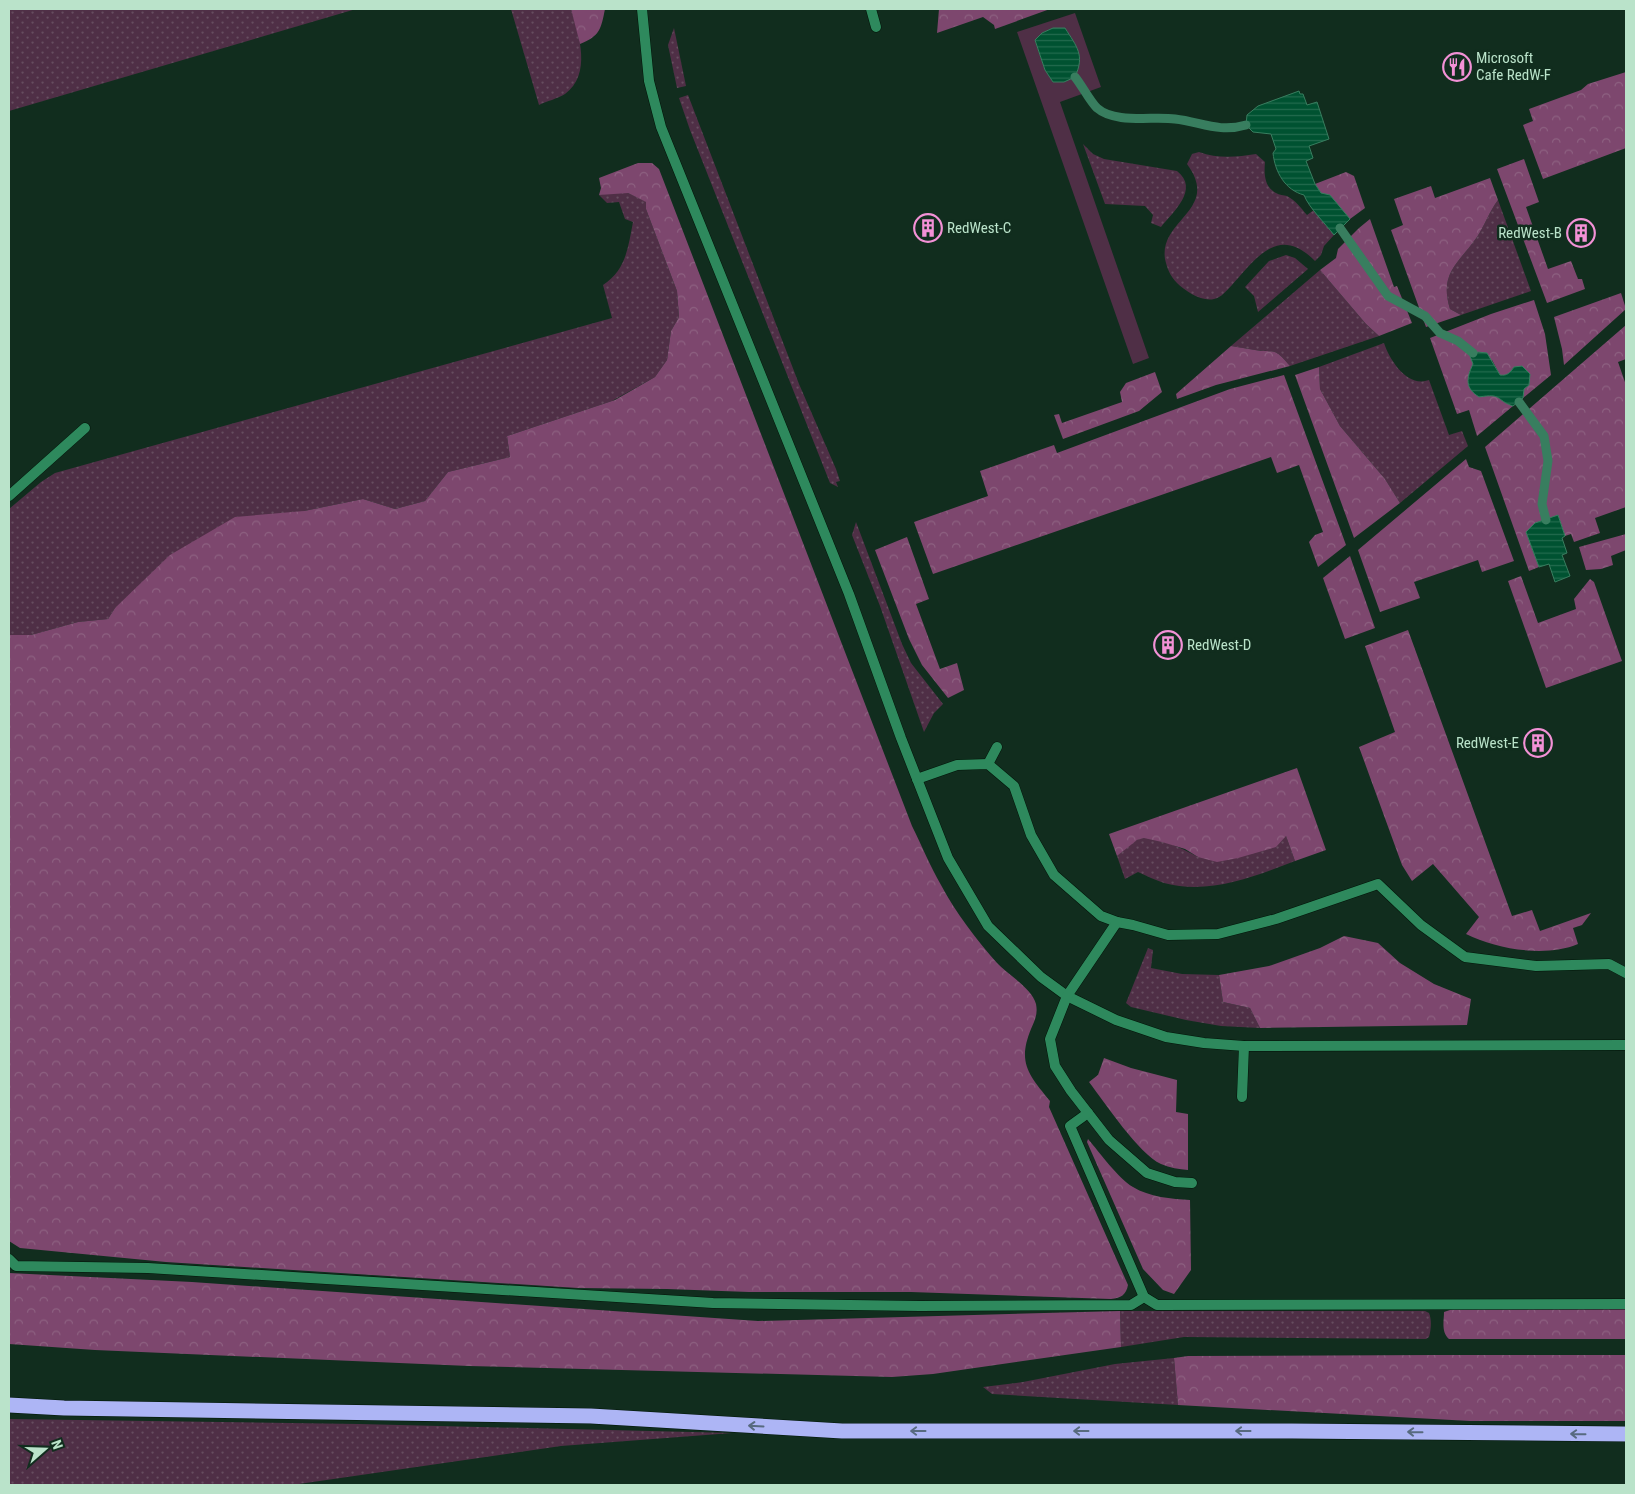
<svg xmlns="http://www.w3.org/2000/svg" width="1635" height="1494" viewBox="0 0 1635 1494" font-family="'Roboto Condensed',sans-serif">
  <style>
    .grass { fill: url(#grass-dots) }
    .forest { fill: url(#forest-crowns) }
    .garden { fill: #4f2f46; fill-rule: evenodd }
    .water { fill: url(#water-rules); stroke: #387e5f }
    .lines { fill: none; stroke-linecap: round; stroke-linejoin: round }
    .stream { stroke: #387e5f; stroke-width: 9 }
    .service-casing { stroke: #001508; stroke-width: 11 }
    .motorway-casing { stroke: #001508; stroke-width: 16 }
    .service { stroke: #2e895d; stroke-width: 10 }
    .motorway { stroke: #adb5f5; stroke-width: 15 }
    .oneway { stroke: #576a7f }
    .labels { text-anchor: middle; stroke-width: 5; stroke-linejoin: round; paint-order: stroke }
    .poi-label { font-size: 15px; fill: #bae3ca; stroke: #112d1e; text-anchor: start }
  </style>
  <defs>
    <pattern id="grass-dots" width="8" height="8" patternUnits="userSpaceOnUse" patternTransform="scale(1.25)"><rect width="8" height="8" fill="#4f2f46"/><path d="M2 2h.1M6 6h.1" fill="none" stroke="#664d5f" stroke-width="1.8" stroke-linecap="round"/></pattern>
    <pattern id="forest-crowns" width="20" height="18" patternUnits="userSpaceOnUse" patternTransform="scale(1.25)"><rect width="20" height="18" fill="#7d476e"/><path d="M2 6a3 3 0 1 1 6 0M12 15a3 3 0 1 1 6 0" fill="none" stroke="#8d6181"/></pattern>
    <pattern id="water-rules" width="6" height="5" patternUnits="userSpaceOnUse" patternTransform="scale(1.25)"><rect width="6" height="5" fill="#005231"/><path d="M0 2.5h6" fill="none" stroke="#236b4e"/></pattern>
  </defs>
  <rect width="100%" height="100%" fill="#112d1e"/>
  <g class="grass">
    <polygon points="9,9 356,9 9,111"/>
    <path d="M511 9H571C579 35 592 74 565 94 557 99 547 101 539 105Z"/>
    <polygon points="674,28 686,86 677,88 668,45"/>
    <polygon points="688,95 799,384 836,469 840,481 836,482 838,487 830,483 690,130 679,98"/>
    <path d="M1083 144 1093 154 1104 159 1177 171C1200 189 1173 212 1161 227L1151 223 1153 215 1145 206 1105 204Z"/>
    <path d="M1199 152C1218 159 1237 157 1256 154L1265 162C1264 173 1264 187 1276 193 1279 195 1284 195 1287 196 1296 201 1301 208 1307 215L1314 210 1334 235 1324 246 1321 255 1315 261C1279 224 1256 258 1232 285 1227 290 1221 298 1214 299 1202 302 1185 291 1177 283 1170 276 1167 268 1165 259 1159 219 1221 210 1187 164L1192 154Z"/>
    <path d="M615 192 628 193 647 202 646 209 677 291 679 317 671 331 667 360 655 377 612 401 507 436 510 457 448 472 425 501 395 509 363 499 304 511 115 608 108 619 78 622 31 635H9V509L41 482 55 473 612 318 603 285C626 270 628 248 633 222L625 219 619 202 607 203 599 195Z"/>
    <path d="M1498 200 1531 291 1461 315 1450 309C1439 273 1458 264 1477 237 1485 225 1489 212 1498 200Z"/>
    <polygon points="1286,255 1295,258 1308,269 1258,312 1254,296 1245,287 1269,261"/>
    <path d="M1320 270 1366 324 1379 336 1290 366C1274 347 1276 353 1255 350 1247 349 1239 347 1231 346Z"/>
    <path d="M1384 343C1390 361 1408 388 1429 380L1449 435 1462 431 1468 446 1400 503 1385 479 1340 426 1320 389 1319 367Z"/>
    <polygon points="856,522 902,644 911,663 943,704 934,713 924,732 880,606 852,535"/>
    <path d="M1286 836 1295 861C1253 877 1209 895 1164 883 1155 880 1147 876 1138 872L1125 879 1117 856C1123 851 1131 842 1139 839 1152 834 1186 850 1198 857Z"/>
    <polygon points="1148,948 1153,950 1151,968 1182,974 1219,975 1223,1002 1250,1008 1260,1028 1221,1026 1186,1020 1131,1007 1126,1003"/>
    <path d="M1120 1311H1425L1429 1313C1432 1320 1431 1330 1429 1337L1426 1339 1184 1337 1121 1347Z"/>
    <polygon points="1174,1358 1178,1405 992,1394 983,1387 1023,1382 1115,1364"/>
    <polygon points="9,1419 359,1424 732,1433 561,1446 292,1485 9,1485"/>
  </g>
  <g class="forest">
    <path d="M571 9H605C601 29 600 36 580 44Z"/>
    <polygon points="939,9 1050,9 995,29 994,25 983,17 937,33"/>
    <polygon points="1626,72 1626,148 1543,179 1523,125 1533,121 1529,109 1581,90 1588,84"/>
    <polygon points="1524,159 1539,202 1526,207 1548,269 1571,261 1578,279 1582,279 1585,289 1547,303 1497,169"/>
    <path d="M638 163H652L659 169 912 826C922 846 930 866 941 885 956 913 976 939 997 963 1008 975 1032 988 1036 1004 1038 1014 1035 1020 1031 1029 1017 1063 1029 1075 1050 1101L1049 1107 1128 1285C1126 1295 1121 1298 1111 1299L911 1292H749L667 1289 578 1288 166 1262 20 1248 9 1241V635H31L78 622 108 619 115 608 170 555 235 517 304 511 363 499 395 509 425 501 448 472 510 457 507 436 615 400 655 377 667 360 671 331 679 317 677 291 646 209V202L628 193 599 195 601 188 599 178Z"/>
    <polygon points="1346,172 1354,176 1365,208 1350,219 1330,196 1321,193 1315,184"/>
    <path d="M1490 178 1498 200C1489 212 1485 225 1477 237 1458 264 1439 273 1450 309L1461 315 1426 327 1391 230 1403 225 1394 199 1431 186 1435 198Z"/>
    <polygon points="1370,219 1394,287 1397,286 1412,323 1379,336 1366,324 1320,270 1336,258 1338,249 1359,228"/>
    <polygon points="1621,293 1626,309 1564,365 1562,349 1554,317"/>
    <path d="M1534 300 1545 334 1551 375 1523 398 1524 389 1514 367C1510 373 1507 376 1500 375L1492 360 1473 365 1469 373 1479 397C1503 393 1495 400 1513 406L1477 436 1469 410 1457 414 1430 338 1491 314Z"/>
    <polygon points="1626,325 1626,359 1618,362 1626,385 1626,507 1595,518 1600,533 1574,542 1571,534 1565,536 1558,515 1526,532 1539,567 1529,571 1485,447"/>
    <path d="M1231 346C1239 347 1247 349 1255 350 1276 353 1274 347 1290 366L1216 385 1177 399 1176 394Z"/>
    <polygon points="1319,367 1320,389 1340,426 1385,479 1400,503 1354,538 1295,375"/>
    <polygon points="1155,372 1162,392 1139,411 1063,439 1054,415 1059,414 1062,423 1122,402 1120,392 1126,383"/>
    <polygon points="1284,375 1346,545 1318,567 1309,542 1315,535 1323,532 1299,465 1277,473 1271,457 933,574 914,522 988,496 980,471 1054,445 1057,453 1230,389"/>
    <polygon points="1466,459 1469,467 1481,471 1514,561 1482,572 1478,560 1414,582 1420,598 1380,612 1358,550"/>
    <polygon points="1626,534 1626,550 1611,556 1613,565 1601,569 1586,570 1579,547"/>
    <polygon points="907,537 929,599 916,604 940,669 957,663 964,690 948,698 922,665 909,639 875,550"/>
    <polygon points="1350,556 1375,628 1345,639 1323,578"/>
    <polygon points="1521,576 1538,623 1576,609 1574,599 1590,579 1594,582 1622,661 1546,688 1508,581"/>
    <path d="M1408 630 1512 916 1532 910 1540 931 1591 913 1582 925 1573 928 1578 944C1545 958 1497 949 1466 934L1479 917 1433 864 1412 881 1402 865 1359 747 1395 732 1365 646Z"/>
    <polygon points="1297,768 1326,850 1295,861 1286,836 1276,847 1238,858 1217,862 1198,857 1185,849 1162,842 1144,838 1137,840 1117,856 1109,834"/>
    <polygon points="1344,936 1378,943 1400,963 1434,984 1471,999 1467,1025 1260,1028 1250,1008 1223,1002 1219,975 1269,966 1320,948"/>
    <path d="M1104 1058 1131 1068 1177 1080 1176 1112 1188 1114V1170C1179 1169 1170 1168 1161 1164 1139 1154 1105 1103 1089 1082L1098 1075Z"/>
    <path d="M1088 1139C1100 1153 1118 1178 1133 1187 1149 1197 1172 1199 1190 1200L1191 1270 1174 1294 1163 1290 1143 1269 1087 1142Z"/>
    <polygon points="9,1273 192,1282 758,1321 1120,1311 1121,1347 933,1374 892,1377 469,1366 95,1350 9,1344"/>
    <path d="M1453 1309H1626V1339H1449C1441 1332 1444 1321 1444 1312Z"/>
    <polygon points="1436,1355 1626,1355 1626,1421 1470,1421 1178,1405 1174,1358 1188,1356"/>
  </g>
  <path class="garden" d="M1075 13 1101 87 1060 102 1149 358 1133 364 1017 32ZM1053 28H1064L1053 82 1045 70 1035 40 1042 33Z"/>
  <g class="water">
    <path d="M1053 28H1065C1077 47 1085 55 1075 77L1064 82H1053L1045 70 1035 40 1042 33Z"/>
    <path d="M1299 91 1300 94H1303L1307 105 1317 102 1329 139 1309 146 1313 158 1306 161 1315 184 1321 193 1330 195 1350 219 1334 235C1325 223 1309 208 1304 195 1285 190 1275 172 1273 153L1276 149 1271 134 1253 132 1246 125 1247 115 1258 106Z"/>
    <path d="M1478 352 1487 353 1500 375C1507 376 1510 373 1514 367L1522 366 1530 374 1529 385 1524 389 1523 398 1513 406C1495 400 1503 393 1479 397 1465 388 1466 379 1473 364L1470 356Z"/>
    <polygon points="1558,515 1565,536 1562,538 1567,553 1562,555 1570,576 1555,582 1549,564 1539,567 1526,532 1535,523"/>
  </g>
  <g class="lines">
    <g class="stream">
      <path d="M1075 77C1081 84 1091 103 1097 108 1115 124 1153 116 1175 119 1201 122 1219 133 1246 125"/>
      <polyline points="1340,228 1388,296 1425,316 1440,333 1458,341 1473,353"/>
      <polyline points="1519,402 1544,436 1548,461 1542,504 1546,520"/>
    </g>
    <defs>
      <g id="service">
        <polyline points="642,9 649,81 661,127 849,594 901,738 948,858 988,926 1041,977 1067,996 1116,1020 1166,1037 1204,1043 1244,1046 1626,1045"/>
        <polyline points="871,9 876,27"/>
        <polyline points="9,496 85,428"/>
        <polyline points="988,764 997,747"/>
        <polyline points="917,779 957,765 988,764 1014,786 1031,835 1054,875 1101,916 1117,922 1133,925 1168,935 1218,934 1276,919 1378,884 1421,925 1465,957 1536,966 1609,964 1626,973"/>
        <polyline points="1117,922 1067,996 1050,1039 1055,1066 1071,1091 1109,1140 1147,1173 1175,1182 1192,1183"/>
        <polyline points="1242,1097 1244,1046"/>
        <polyline points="1088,1113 1070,1126 1144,1297 1157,1305 1626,1304"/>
        <polyline points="9,1259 16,1266 148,1268 713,1303 920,1306 1131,1305 1144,1297"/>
      </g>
      <polyline id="motorway" points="9,1405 64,1408 591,1416 842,1431 1292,1431 1626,1434"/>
    </defs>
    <use href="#service" class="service-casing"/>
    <use href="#motorway" class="motorway-casing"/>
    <use href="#service" class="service"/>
    <use href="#motorway" class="motorway"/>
  </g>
  <defs><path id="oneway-shaft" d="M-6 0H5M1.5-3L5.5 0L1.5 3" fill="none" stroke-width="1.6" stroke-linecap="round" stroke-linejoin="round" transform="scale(1.25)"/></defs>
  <g class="oneway">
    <use href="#oneway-shaft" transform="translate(756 1426) rotate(-177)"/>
    <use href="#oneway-shaft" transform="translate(918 1431) rotate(-180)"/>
    <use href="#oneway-shaft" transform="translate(1081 1431) rotate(-180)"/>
    <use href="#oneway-shaft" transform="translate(1243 1431) rotate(-180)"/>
    <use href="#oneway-shaft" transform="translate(1415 1432) rotate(-179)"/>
    <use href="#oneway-shaft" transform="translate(1578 1434) rotate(-179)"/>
  </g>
  <defs>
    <symbol id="restaurant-ring" viewBox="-11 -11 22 22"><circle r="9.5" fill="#112d1e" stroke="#f391d6" stroke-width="1.5"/><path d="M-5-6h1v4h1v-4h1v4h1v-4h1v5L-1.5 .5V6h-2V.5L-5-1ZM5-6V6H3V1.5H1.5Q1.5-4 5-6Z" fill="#f391d6"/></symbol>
    <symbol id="building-ring" viewBox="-11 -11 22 22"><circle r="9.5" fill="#112d1e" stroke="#f391d6" stroke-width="1.5"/><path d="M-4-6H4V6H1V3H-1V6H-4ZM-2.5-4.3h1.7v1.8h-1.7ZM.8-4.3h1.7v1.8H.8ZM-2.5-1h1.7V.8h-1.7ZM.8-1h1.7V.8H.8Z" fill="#f391d6"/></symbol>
  </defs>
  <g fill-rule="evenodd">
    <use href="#restaurant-ring" x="1441" y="51" width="32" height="32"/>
    <use href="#building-ring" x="912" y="212" width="32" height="32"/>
    <use href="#building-ring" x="1565" y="217" width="32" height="32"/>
    <use href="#building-ring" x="1152" y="629" width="32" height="32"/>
    <use href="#building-ring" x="1522" y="727" width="32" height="32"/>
  </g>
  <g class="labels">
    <g class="poi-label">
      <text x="1476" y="63">Microsoft<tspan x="1476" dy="17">Cafe RedW-F</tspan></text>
      <text x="947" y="233">RedWest-C</text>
      <text x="1562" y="238" text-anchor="end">RedWest-B</text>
      <text x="1187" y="650">RedWest-D</text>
      <text x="1519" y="748" text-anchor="end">RedWest-E</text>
    </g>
  </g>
  <rect width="1635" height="1494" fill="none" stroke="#bae3ca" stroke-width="20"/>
  <g transform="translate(45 1449) rotate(70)" stroke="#112d1e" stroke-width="4" paint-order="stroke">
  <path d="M0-4L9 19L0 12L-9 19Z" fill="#bae3ca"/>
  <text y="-8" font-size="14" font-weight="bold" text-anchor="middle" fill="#bae3ca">N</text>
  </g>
</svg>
